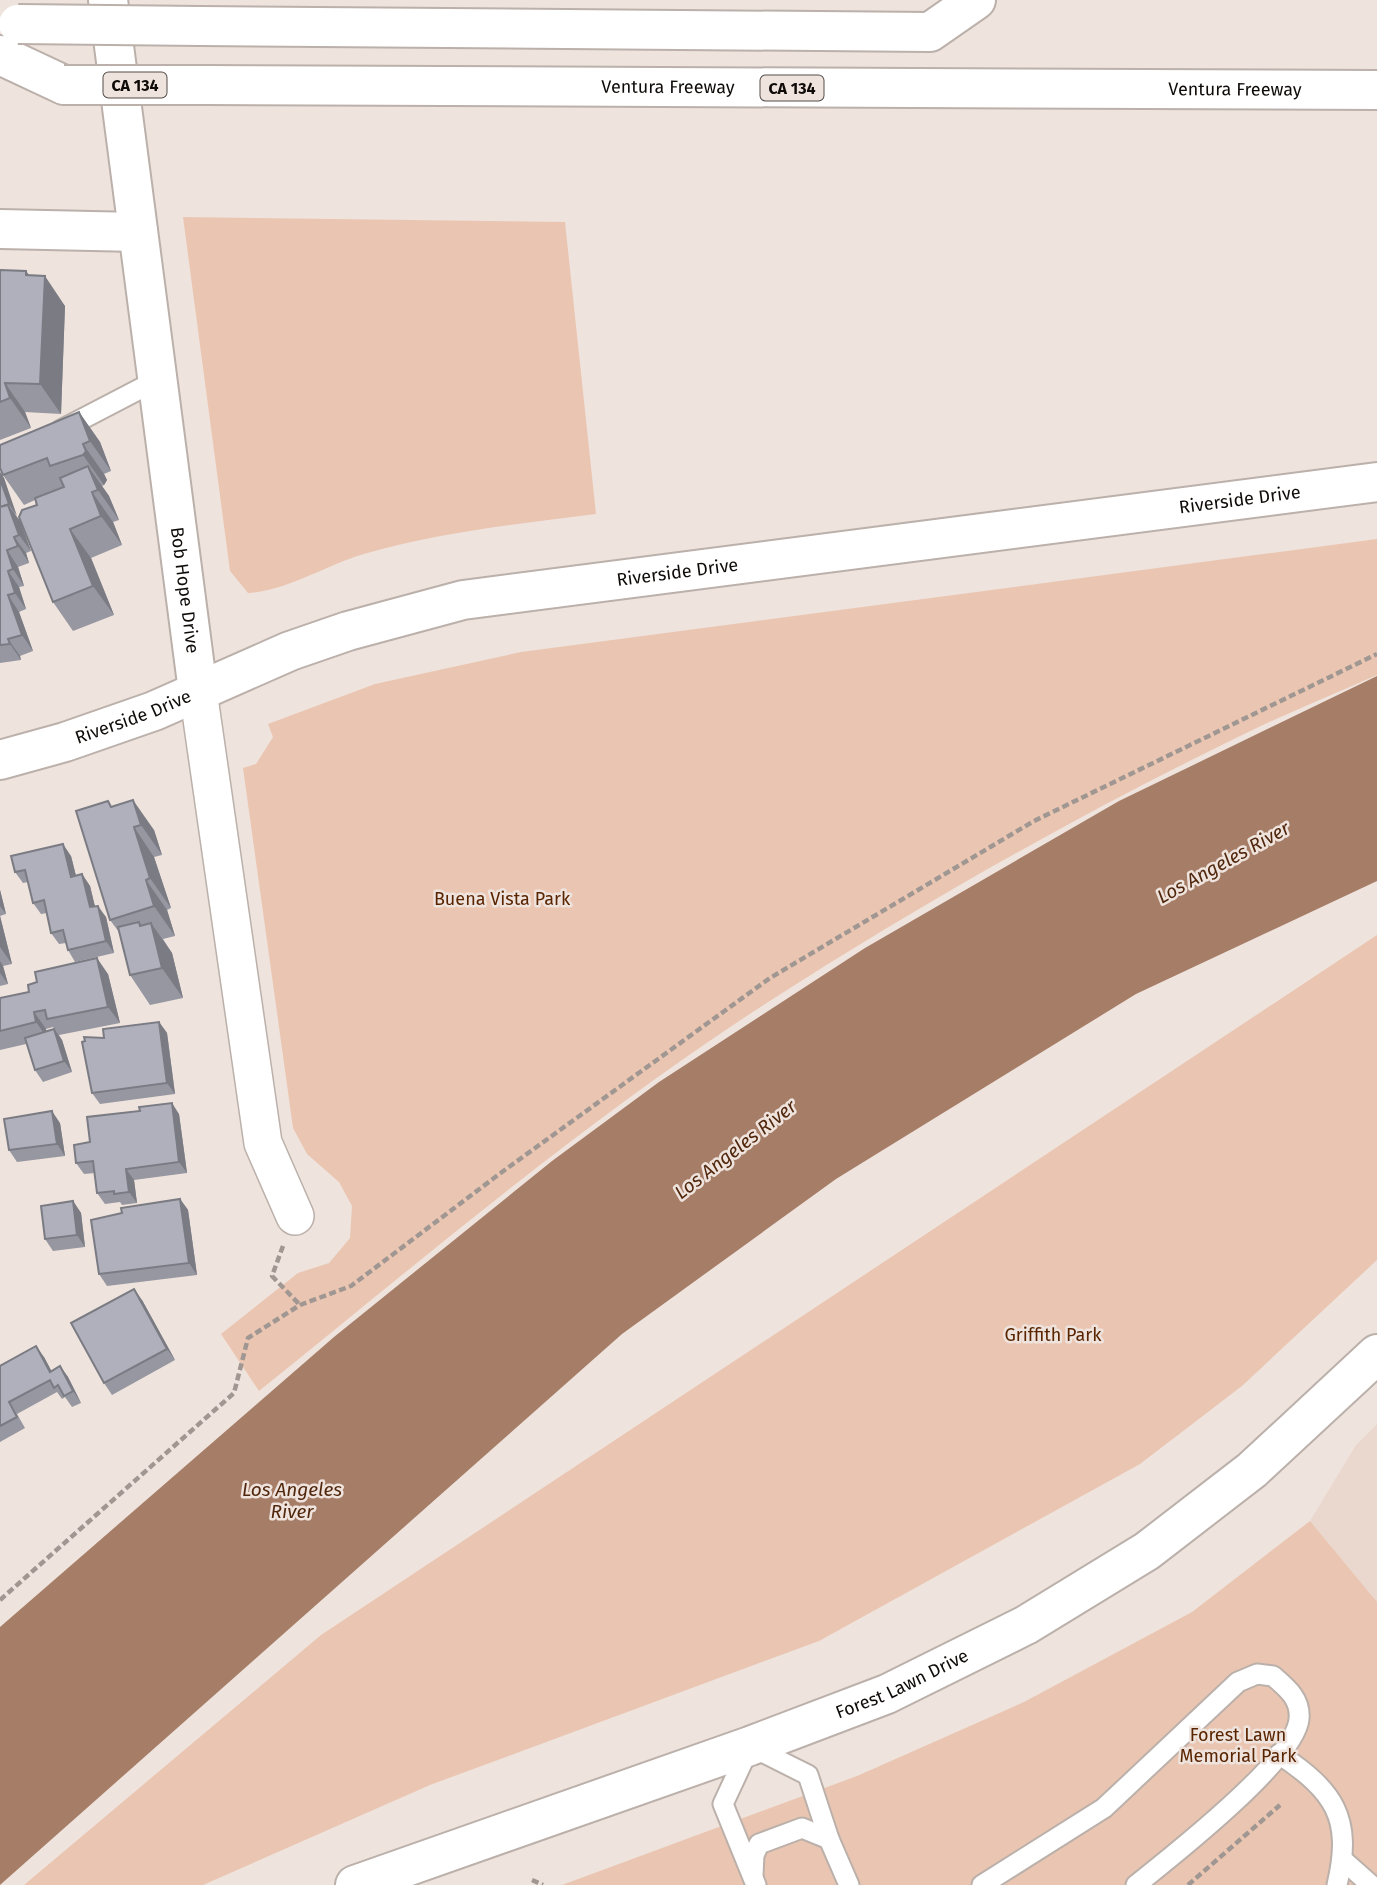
<svg xmlns="http://www.w3.org/2000/svg" width="1377" height="1885" viewBox="0 0 1377 1885" font-family="'Fira Sans',sans-serif">
  <style>
    .built { fill: #ead7cd }
    .green { fill: #eac6b2 }
    .water { fill: #a67e68 }
    .lines { fill: none; stroke-linecap: round; stroke-linejoin: round }
    .lane-casing { stroke: #bbb0aa; stroke-width: 23 }
    .street-casing { stroke: #bbb0aa; stroke-width: 40 }
    .secondary-casing { stroke: #bbb0aa; stroke-width: 42 }
    .highway-casing { stroke: #bbb0aa; stroke-width: 42 }
    .path { stroke: #a09792; stroke-width: 4.5; stroke-dasharray: 7 3.5; stroke-linecap: butt }
    .lane { stroke: #fff; stroke-width: 19 }
    .street { stroke: #fff; stroke-width: 37 }
    .secondary { stroke: #fff; stroke-width: 38 }
    .highway { stroke: #fff; stroke-width: 38 }
    .highway-bridge-casing { stroke: #bbb0aa; stroke-width: 42; stroke-linecap: butt }
    .highway-bridge { stroke: #fff; stroke-width: 38 }
    .wall { fill: #9697a1; fill-rule: evenodd }
    .shaded-wall { fill: #7a7b83 }
    .building { fill: #afb0bb; stroke: #7a7b83; stroke-width: 2 }
    .labels { text-anchor: middle; stroke-width: 5; stroke-linejoin: round; paint-order: stroke }
    .shield { fill: #efe3dd; stroke: #524c49; stroke-width: 2 }
    .shield-label { font-size: 16px; font-weight: bold; fill: #0f0b09 }
    .street-label { font-size: 18px; fill: #0f0b09; stroke: #efe3dd }
    .park-label { font-size: 18px; fill: #592400; stroke: #efe3dd }
    .water-label { font-size: 19px; font-style: italic; fill: #50270c; stroke: #efe3dd }
  </style>
  <rect width="100%" height="100%" fill="#efe3dd"/>
  <polygon class="built" points="1377,1424 1377,1602 1310,1521 1356,1445"/>
  <g class="green">
    <path d="M183 217 565 222 596 514C518 524 440 532 364 554 326 565 287 591 248 593L230 571Z"/>
    <path d="M1377 539V675C1330 696 1282 715 1236 738 1072 818 912 909 759 1008 583 1122 422 1260 259 1391L221 1334 298 1273 329 1263 350 1238 352 1206 339 1182 307 1154 293 1128 243 768 256 764 273 737 268 724 375 684 521 652Z"/>
    <polygon points="1377,935 1377,1260 1242,1386 1140,1464 819,1641 430,1785 203,1885 24,1885 321,1635"/>
    <polygon points="1310,1521 1377,1602 1377,1885 562,1885 857,1776 1024,1702 1192,1612"/>
  </g>
  <polygon class="water" points="1377,676 1377,881 1136,994 836,1179 622,1334 0,1885 0,1627 334,1337 552,1161 659,1082 865,948 1119,801"/>
  <g class="lines">
    <defs>
      <g id="lane">
        <polyline points="61,430 157,380"/>
        <path d="M1279 1754C1334 1791 1353 1817 1337 1885"/>
        <polyline points="1343,1860 1371,1885"/>
        <polyline points="753,1875 754,1855 759,1844 802,1828 829,1839"/>
        <polyline points="756,1885 723,1804 750,1746 808,1775 829,1839 849,1885"/>
        <path d="M982 1885 1104 1808 1238 1682 1257 1674 1273 1676C1287 1688 1301 1699 1299 1719 1296 1759 1170 1858 1136 1885"/>
      </g>
      <polyline id="street" points="198,691 263,1143 295,1216"/>
      <g id="secondary">
        <path id="s1" d="M108 0 198 691"/>
        <path id="s2" d="M0 760 65 742 154 711 290 651 348 631 463 600 1377 482"/>
        <path id="s3" d="M355 1885 750 1746 887 1694 1026 1625 1147 1551 1252 1470 1377 1354"/>
      </g>
      <g id="highway">
        <polyline points="200,26 930,32 976,0"/>
        <polyline points="0,55 64,85"/>
        <path id="s4" d="M206 85 1377 90"/>
        <polyline points="0,229 138,232"/>
      </g>
    </defs>
    <use href="#lane" class="lane-casing"/>
    <use href="#street" class="street-casing"/>
    <use href="#secondary" class="secondary-casing"/>
    <use href="#highway" class="highway-casing"/>
    <g class="path">
      <polyline points="283,1246 272,1276 300,1305"/>
      <polyline points="0,1600 234,1393 248,1338 300,1305 351,1286 502,1172 770,978 1034,821 1377,654"/>
      <polyline points="532,1880 543,1885"/>
      <polyline points="1188,1885 1280,1805"/>
    </g>
    <use href="#lane" class="lane"/>
    <use href="#street" class="street"/>
    <use href="#secondary" class="secondary"/>
    <use href="#highway" class="highway"/>
    <defs>
      <g id="highway-bridge">
        <polyline points="18,24 200,26"/>
        <polyline points="64,85 206,85"/>
      </g>
    </defs>
    <use href="#highway-bridge" class="highway-bridge-casing"/>
    <use href="#highway-bridge" class="highway-bridge"/>
  </g>
  <g class="wall">
    <polygon points="0,270 26,271 29,275 65,306 61,414 25,412 31,428 0,440"/>
    <polygon points="79,412 100,442 111,471 104,474 107,480 104,485 102,486 109,496 119,520 113,522 122,545 91,558 114,615 73,631 53,602 35,500 24,505 3,475"/>
    <polygon points="0,472 4,478 16,516 20,521 31,551 26,553 29,563 18,567 24,586 19,587 26,609 19,612 33,651 20,656 21,660 0,663"/>
    <polygon points="112,807 154,830 162,855 154,857 171,908 167,910 175,936 163,939 172,953 183,998 150,1005 130,975 119,932 110,920"/>
    <polygon points="71,856 76,876 82,874 90,886 95,907 106,917 114,953 75,962 68,950 66,943 59,944 51,933 47,913 41,914 33,903 28,882 23,883 15,872"/>
    <polygon points="0,890 6,914 0,916 12,964 3,966 8,984 0,986"/>
    <path d="M108 974 120 1023 59 1035 62 1040 72 1072 43 1082 35 1070 26 1044 0 1050V998ZM53 1027 54 1029 46 1031V1029Z"/>
    <polygon points="159,1022 167,1033 175,1094 100,1104 92,1093 104,1038"/>
    <polygon points="179,1114 187,1173 134,1180 137,1203 122,1205 120,1202 105,1204 97,1193 95,1173 84,1174 76,1163"/>
    <polygon points="60,1123 65,1156 17,1162 9,1150"/>
    <polygon points="180,1199 188,1210 197,1275 107,1286 99,1274"/>
    <polygon points="73,1201 81,1213 85,1247 53,1251 45,1239"/>
    <polygon points="142,1300 175,1360 112,1395 104,1383"/>
    <polygon points="44,1357 51,1371 60,1366 68,1377 81,1403 72,1407 65,1397 62,1399 57,1392 17,1414 25,1428 0,1442 0,1366"/>
  </g>
  <g class="shaded-wall">
    <polygon points="26,271 44,297 45,276 65,306 61,414 40,384"/>
    <polygon points="5,383 25,412 31,428 10,398"/>
    <polygon points="79,412 100,442 111,471 90,441"/>
    <polygon points="83,444 104,474 107,480 104,485 83,455"/>
    <polygon points="88,466 109,496 119,520 98,490"/>
    <polygon points="0,472 4,478 17,516 9,504 0,479"/>
    <polygon points="92,492 113,522 122,545 101,516"/>
    <polygon points="8,505 20,521 31,551 19,535"/>
    <polygon points="70,529 91,558 114,615 93,586"/>
    <polygon points="14,537 26,553 29,563 18,546"/>
    <polygon points="7,550 18,567 24,586 13,569"/>
    <polygon points="8,571 19,587 26,609 15,593"/>
    <polygon points="8,595 19,612 33,651 22,635"/>
    <polygon points="8,639 20,656 21,660 10,644"/>
    <polygon points="133,800 154,830 162,855 141,825"/>
    <polygon points="134,827 154,857 171,908 150,878"/>
    <polygon points="63,844 71,856 79,888 71,877"/>
    <polygon points="82,874 90,886 98,919 90,907"/>
    <polygon points="146,880 167,910 175,936 154,906"/>
    <polygon points="0,890 6,914 0,906"/>
    <polygon points="98,906 106,917 114,953 106,941"/>
    <polygon points="0,916 12,964 0,947"/>
    <polygon points="139,922 157,947 151,923 172,953 183,998 162,968 140,926"/>
    <polygon points="97,958 108,974 120,1023 108,1007"/>
    <polygon points="0,961 3,966 8,984 0,973"/>
    <polygon points="34,1012 46,1029 48,1039 36,1022"/>
    <polygon points="159,1022 167,1033 175,1094 167,1083"/>
    <polygon points="54,1029 62,1040 72,1072 64,1061"/>
    <polygon points="172,1103 179,1114 187,1173 179,1162"/>
    <polygon points="52,1111 60,1123 65,1156 57,1144"/>
    <polygon points="126,1169 134,1180 137,1203 129,1192"/>
    <polygon points="180,1199 188,1210 197,1275 189,1263"/>
    <polygon points="73,1201 81,1213 85,1247 77,1235"/>
    <polygon points="134,1289 142,1300 175,1360 167,1349"/>
    <polygon points="36,1346 44,1357 58,1383 50,1372"/>
    <polygon points="60,1366 68,1377 81,1403 73,1391"/>
  </g>
  <g class="building">
    <polygon points="0,270 26,271 26,275 45,276 40,384 5,383 10,398 0,402"/>
    <polygon points="79,412 90,441 83,444 86,451 83,455 50,466 47,458 3,475 0,468 0,445"/>
    <polygon points="88,466 98,490 92,492 101,516 70,529 93,586 53,602 19,517 22,510 37,505 35,498 64,487 60,478"/>
    <polygon points="0,479 9,504 0,507"/>
    <polygon points="8,505 19,535 14,537 18,546 7,550 13,569 8,571 15,593 8,595 22,635 8,639 10,644 0,645 0,507"/>
    <polygon points="133,800 141,825 134,827 150,878 146,880 154,906 110,920 76,811 108,801 111,807"/>
    <polygon points="63,844 71,877 82,874 90,907 98,906 106,941 68,950 63,930 51,933 44,900 33,903 25,870 15,872 11,856"/>
    <polygon points="139,922 140,926 151,923 162,968 130,975 118,927"/>
    <polygon points="97,958 108,1007 47,1019 45,1010 34,1012 36,1022 0,1031 0,998 29,992 28,985 37,982 35,972"/>
    <polygon points="159,1022 167,1083 92,1093 82,1042 85,1041 84,1037 104,1038 103,1029"/>
    <polygon points="54,1029 64,1061 35,1070 25,1038"/>
    <polygon points="172,1103 179,1162 126,1169 129,1192 114,1194 114,1191 97,1193 93,1161 76,1163 74,1145 90,1142 87,1117 140,1111 139,1107"/>
    <polygon points="52,1111 57,1144 9,1150 4,1119"/>
    <polygon points="180,1199 189,1263 99,1274 91,1220 122,1213 121,1208"/>
    <polygon points="73,1201 77,1235 45,1239 41,1206"/>
    <polygon points="134,1289 167,1349 104,1383 71,1323"/>
    <polygon points="36,1346 50,1372 60,1366 73,1391 64,1396 58,1385 54,1388 50,1380 9,1402 17,1417 0,1426 0,1366"/>
  </g>
  <g class="labels">
    <g class="shield">
      <rect x="103.5" y="72.5" width="63" height="25" rx="5"/>
      <rect x="760.5" y="75.5" width="63" height="25" rx="5"/>
    </g>
    <g class="shield-label">
      <text x="135" y="91">CA 134</text>
      <text x="792" y="94">CA 134</text>
    </g>
    <g class="street-label">
      <text dy="6" stroke="none"><textPath href="#s4" startOffset="462">Ventura Freeway</textPath></text>
      <text dy="6" stroke="none"><textPath href="#s4" startOffset="1029">Ventura Freeway</textPath></text>
      <text dy="6" stroke="none"><textPath href="#s2" startOffset="1274">Riverside Drive</textPath></text>
      <text dy="6" stroke="none"><textPath href="#s2" startOffset="707">Riverside Drive</textPath></text>
      <text dy="6" stroke="none"><textPath href="#s1" startOffset="595">Bob Hope Drive</textPath></text>
      <text dy="6" stroke="none"><textPath href="#s2" startOffset="140">Riverside Drive</textPath></text>
      <text dy="6" stroke="none"><textPath href="#s3" startOffset="583">Forest Lawn Drive</textPath></text>
    </g>
    <g class="park-label">
      <text x="502" y="905">Buena Vista Park</text>
      <text x="1053" y="1341">Griffith Park</text>
      <text x="1238" y="1741">Forest Lawn<tspan x="1238" dy="21">Memorial Park</tspan></text>
    </g>
    <g class="water-label">
      <text transform="translate(1223 862) rotate(-29)" y="7">Los Angeles River</text>
      <text transform="translate(735 1149) rotate(-38)" y="7">Los Angeles River</text>
      <text x="292" y="1496">Los Angeles<tspan x="292" dy="22">River</tspan></text>
    </g>
  </g>
</svg>
